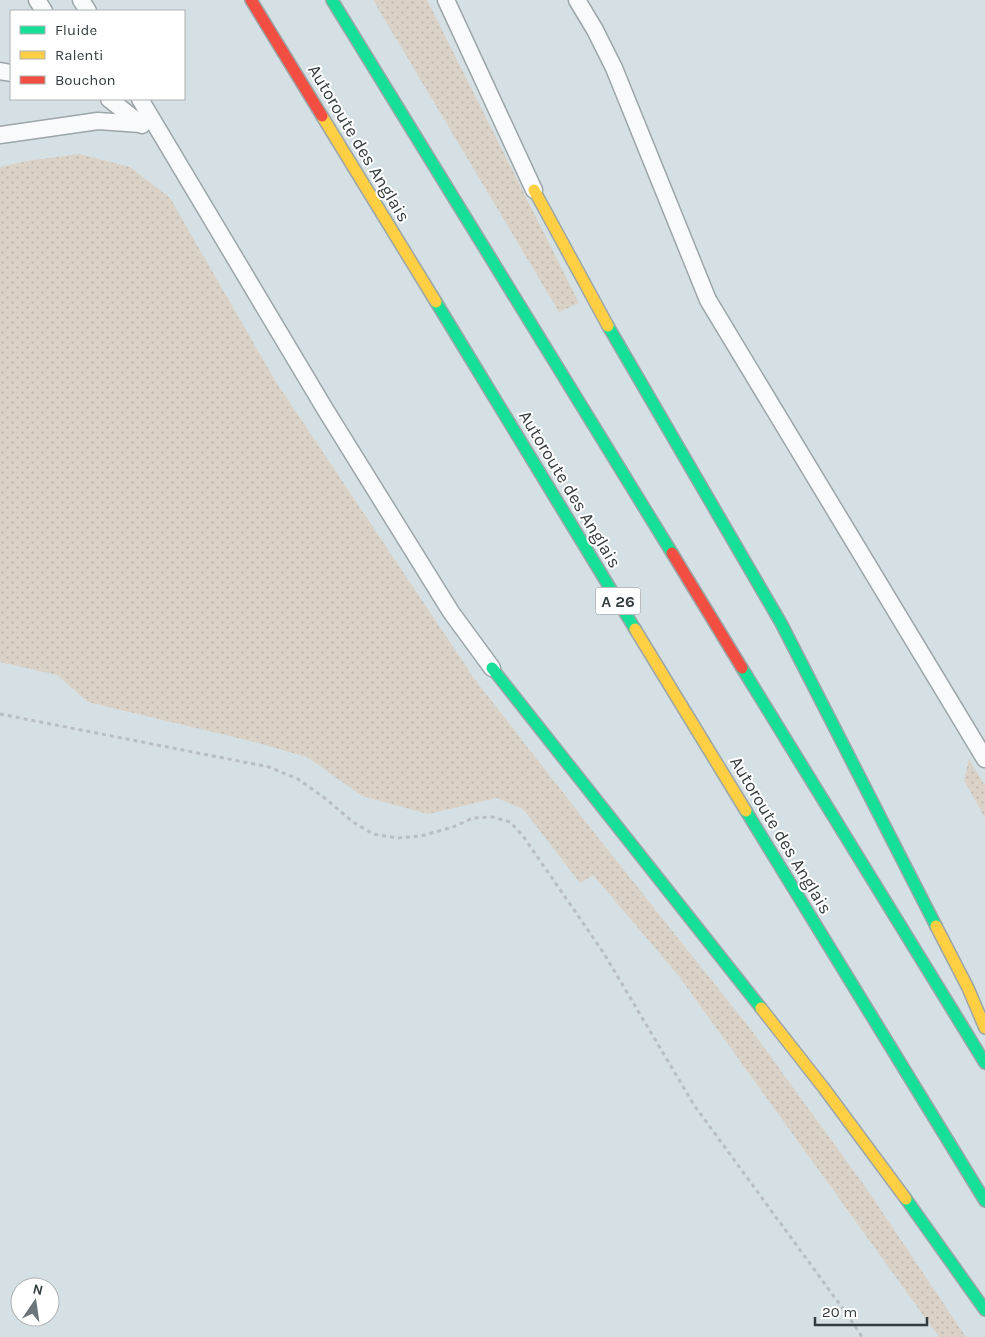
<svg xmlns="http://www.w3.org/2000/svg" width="985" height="1337" viewBox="0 0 985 1337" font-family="Karla,sans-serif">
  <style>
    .grass { fill: url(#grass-dots) }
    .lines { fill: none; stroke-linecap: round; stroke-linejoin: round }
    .lane-casing { stroke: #9ca5a8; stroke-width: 19 }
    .fast-casing { stroke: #9ca5a8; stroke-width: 14 }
    .slow-casing { stroke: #9ca5a8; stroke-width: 14 }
    .jam-casing { stroke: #9ca5a8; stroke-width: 14 }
    .path { stroke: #b9bfc1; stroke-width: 3; stroke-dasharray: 4 4; stroke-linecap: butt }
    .lane { stroke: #f9fafb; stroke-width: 16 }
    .fast { stroke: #16e098; stroke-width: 11 }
    .slow { stroke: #ffcf43; stroke-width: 11 }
    .jam { stroke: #f24e42; stroke-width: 11 }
    .labels { text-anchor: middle; stroke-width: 4; stroke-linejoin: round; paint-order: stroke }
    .shield { fill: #fff; stroke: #707679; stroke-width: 1 }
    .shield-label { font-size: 16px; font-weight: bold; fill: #333c3f }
    .street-label { font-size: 18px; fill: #333c3f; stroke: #fff }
  </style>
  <defs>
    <pattern id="grass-dots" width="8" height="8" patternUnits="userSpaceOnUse" patternTransform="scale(1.25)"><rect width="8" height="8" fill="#dad2c7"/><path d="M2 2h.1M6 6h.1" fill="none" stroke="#bcb5ac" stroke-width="1.8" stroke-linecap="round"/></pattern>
  </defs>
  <rect width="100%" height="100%" fill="#d5e0e5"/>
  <g class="grass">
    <polygon points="373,0 427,0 579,303 559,312"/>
    <polygon points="79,154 130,167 170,198 276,382 476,681 600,840 752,1031 864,1185 966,1337 939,1337 678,975 593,875 580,883 523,809 497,798 428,814 362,796 307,757 250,741 88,702 57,675 0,662 0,167 26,161"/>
    <polygon points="969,759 985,786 985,818 964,780"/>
  </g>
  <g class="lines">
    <defs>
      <g id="lane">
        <polyline points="37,0 44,11"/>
        <polyline points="81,0 88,11"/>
        <polyline points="446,0 534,190"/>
        <polyline points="577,0 595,30 614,68 708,300 985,759"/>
        <polyline points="0,71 11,73"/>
        <polyline points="109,99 142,125"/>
        <polyline points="140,99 325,409 451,612 492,668"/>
        <polyline points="0,135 98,121 141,124"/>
      </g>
      <g id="fast">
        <polyline points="332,0 672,553"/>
        <polyline points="436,302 635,629"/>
        <polyline points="608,326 781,623 936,926"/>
        <polyline points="492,668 761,1008"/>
        <polyline points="742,668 985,1063"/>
        <polyline points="746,811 985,1201"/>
        <polyline points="906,1199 985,1310"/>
      </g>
      <g id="slow">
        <polyline points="322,116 436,302"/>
        <polyline points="534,190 608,326"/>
        <polyline points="635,629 746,811"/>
        <polyline points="936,926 968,988 985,1028"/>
        <polyline points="761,1008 823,1087 906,1199"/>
      </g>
      <g id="jam">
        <polyline points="251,0 322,116"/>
        <polyline points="672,553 742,668"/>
      </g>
    </defs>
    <use href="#lane" class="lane-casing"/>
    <use href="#fast" class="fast-casing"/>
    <use href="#slow" class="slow-casing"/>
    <use href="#jam" class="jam-casing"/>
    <polyline class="path" points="0,714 269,767 298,779 326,799 353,822 373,834 397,838 421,836 453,827 473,818 493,817 510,822 523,836 603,952 694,1105 849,1317 862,1337"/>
    <use href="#lane" class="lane"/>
    <use href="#fast" class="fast"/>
    <use href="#slow" class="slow"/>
    <use href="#jam" class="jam"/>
  </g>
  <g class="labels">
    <rect class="shield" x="595.5" y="587.5" width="45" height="27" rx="4"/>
    <g class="shield-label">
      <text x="618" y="607">A 26</text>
    </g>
    <g class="street-label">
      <text transform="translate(359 143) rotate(59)" y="6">Autoroute des Anglais</text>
      <text transform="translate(570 489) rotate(59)" y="6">Autoroute des Anglais</text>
      <text transform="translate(781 835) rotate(59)" y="6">Autoroute des Anglais</text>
    </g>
  </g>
  <rect x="10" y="10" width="175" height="90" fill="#ffffff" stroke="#adb1b2"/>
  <rect x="20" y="26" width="25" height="8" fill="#16e098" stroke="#adb1b2"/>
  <text x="55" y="35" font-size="15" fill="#333c3f">Fluide</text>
  <rect x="20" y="51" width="25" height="8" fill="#ffcf43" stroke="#adb1b2"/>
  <text x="55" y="60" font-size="15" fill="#333c3f">Ralenti</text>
  <rect x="20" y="76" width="25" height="8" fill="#f24e42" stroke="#adb1b2"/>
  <text x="55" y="85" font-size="15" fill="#333c3f">Bouchon</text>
  <g transform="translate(35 1302) rotate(13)"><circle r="24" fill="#ffffff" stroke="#adb1b2"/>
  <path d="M0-4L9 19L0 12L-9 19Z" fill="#6c7579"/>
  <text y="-8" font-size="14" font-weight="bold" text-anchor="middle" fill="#333c3f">N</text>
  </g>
  <path d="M815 1317v8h112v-8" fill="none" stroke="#333c3f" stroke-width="2.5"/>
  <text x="822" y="1317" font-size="15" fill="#333c3f" stroke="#ffffff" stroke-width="4" paint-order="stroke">20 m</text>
</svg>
